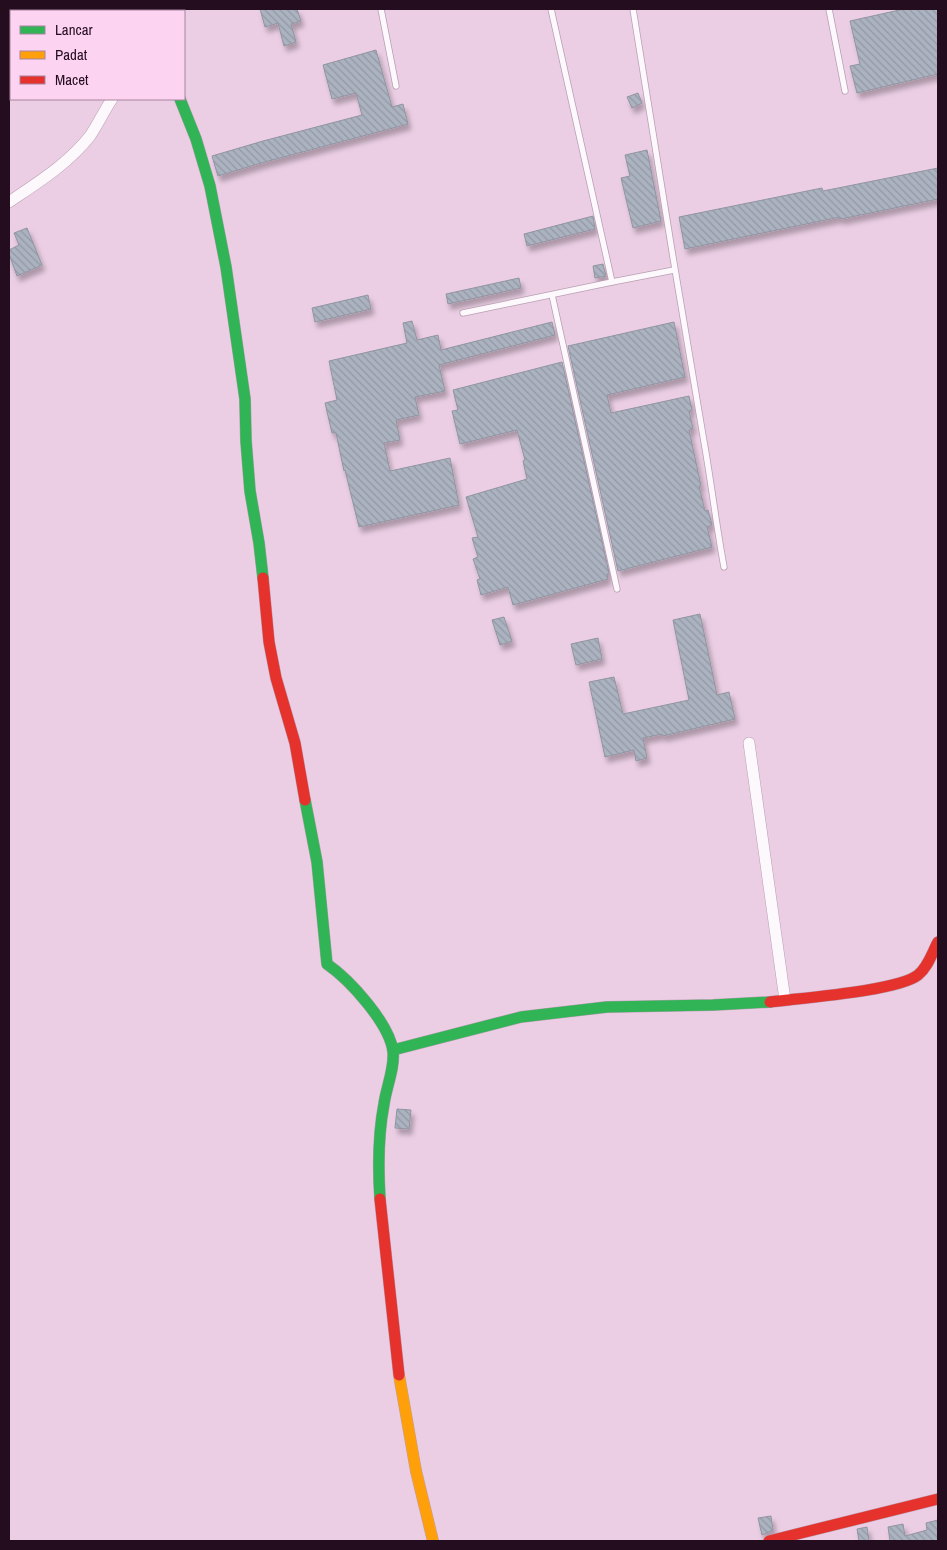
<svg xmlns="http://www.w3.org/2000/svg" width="947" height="1550" viewBox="0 0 947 1550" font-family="'Archivo Narrow',sans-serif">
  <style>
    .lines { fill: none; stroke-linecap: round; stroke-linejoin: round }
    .river { stroke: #b79d50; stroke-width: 22 }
    .building { fill: url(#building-back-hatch); stroke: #9194a1; filter: url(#shadow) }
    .lane-casing { stroke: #b89fb2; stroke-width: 7 }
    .street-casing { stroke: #b89fb2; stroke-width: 12 }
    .fast-casing { stroke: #b89fb2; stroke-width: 12 }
    .slow-casing { stroke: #b89fb2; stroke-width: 12 }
    .jam-casing { stroke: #b89fb2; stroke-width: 12 }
    .lane { stroke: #fcf8fb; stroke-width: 5.5 }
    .street { stroke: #fcf8fb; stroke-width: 11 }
    .fast { stroke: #30b455; stroke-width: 11 }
    .slow { stroke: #ff9f0a; stroke-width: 11 }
    .jam { stroke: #e5322d; stroke-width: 11 }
  </style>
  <defs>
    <pattern id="building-back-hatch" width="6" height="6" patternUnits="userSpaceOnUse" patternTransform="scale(1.25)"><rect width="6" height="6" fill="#abb2c0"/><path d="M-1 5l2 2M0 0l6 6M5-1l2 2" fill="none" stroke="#9398a5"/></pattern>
    <filter id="shadow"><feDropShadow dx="3" dy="5.5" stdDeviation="2.5" flood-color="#0004"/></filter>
  </defs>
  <rect width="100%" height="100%" fill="#ebcee4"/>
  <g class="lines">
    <g class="river">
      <polyline points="76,11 79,9"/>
      <polyline points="9,47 11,46"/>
    </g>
  </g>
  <g class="building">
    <polygon points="260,9 297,9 301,21 291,24 296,42 284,46 278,23 265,27"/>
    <polygon points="904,9 938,9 938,74 857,93 850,66 860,64 850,21"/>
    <polygon points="376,50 392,107 403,104 408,124 261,163 218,176 212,156 263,141 362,115 356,93 332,99 323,65"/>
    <polygon points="638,93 642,103 632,108 627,97"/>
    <polygon points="647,150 661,221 633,228 621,178 630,176 625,155"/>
    <polygon points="938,168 938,199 841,219 840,217 685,249 679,217 822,188 823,191"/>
    <polygon points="593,216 595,229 527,246 524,234"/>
    <polygon points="27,228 42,265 17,276 9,254 9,250 19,245 14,233"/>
    <polygon points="603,264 606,276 595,278 593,266"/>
    <polygon points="519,278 521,288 448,304 446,294"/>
    <polygon points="368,295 371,309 315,322 312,308"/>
    <polygon points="412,321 417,340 438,335 441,350 552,322 555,335 439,365 445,391 415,397 419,415 396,420 400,440 384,443 390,471 450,458 459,505 359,527 345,470 344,471 336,433 332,433 325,403 337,400 329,361 407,343 403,323"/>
    <polygon points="674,322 685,377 607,395 611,413 689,396 692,410 689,411 693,429 689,430 701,486 699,486 705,511 708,510 712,525 707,527 712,547 618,571 568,346"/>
    <polygon points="562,362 609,573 607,574 608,579 513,605 508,587 481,595 477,580 480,579 473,559 478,557 472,538 478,537 466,497 527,479 523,461 525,460 517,430 460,444 452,411 458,410 453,390"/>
    <polygon points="700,614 717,695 729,692 735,719 663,736 662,734 643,738 647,758 636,761 634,750 605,757 589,682 614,677 623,714 689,700 673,620"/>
    <polygon points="504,617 512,641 500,645 492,620"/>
    <polygon points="598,638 602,659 576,665 571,644"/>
    <polygon points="397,1109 411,1110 409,1129 395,1128"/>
    <polygon points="771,1516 773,1530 762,1535 758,1518"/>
    <polygon points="938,1520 938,1541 890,1541 888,1527 903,1524 905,1536 927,1530 926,1523"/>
    <polygon points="867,1527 869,1541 859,1541 857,1529"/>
  </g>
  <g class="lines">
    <defs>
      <g id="lane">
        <polyline points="381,9 396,86"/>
        <path d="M633 9C655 151 679 294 703 436 711 480 716 524 724 567"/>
        <polyline points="829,9 845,91"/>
        <polyline points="612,282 674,270"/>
        <polyline points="552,295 617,589"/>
        <polyline points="463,313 612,282 551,9"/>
      </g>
      <g id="street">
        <polyline points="167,11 170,9"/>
        <path d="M9 202C37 183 68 164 90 136 98 124 104 111 112 99"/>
        <polyline points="749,743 785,1000"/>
      </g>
      <g id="fast">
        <polyline points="180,99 196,139 210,186 226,267 245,399 246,441 250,491 259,543 263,578"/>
        <path d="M305 800 317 862 327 964C350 980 389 1023 393 1051 395 1068 386 1088 384 1104 378 1135 378 1168 380 1199"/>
        <polyline points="393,1050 521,1017 607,1007 713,1005 770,1002"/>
      </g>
      <polyline id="slow" points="399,1375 416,1471 433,1541"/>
      <g id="jam">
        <polyline points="263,578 269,642 276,678 295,743 305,800"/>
        <path d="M770 1002C800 998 898 991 918 975 928 967 932 953 938 942"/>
        <polyline points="380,1199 399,1375"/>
        <polyline points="769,1541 938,1499"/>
      </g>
    </defs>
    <use href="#lane" class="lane-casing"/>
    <use href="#street" class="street-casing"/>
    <use href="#fast" class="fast-casing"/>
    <use href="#slow" class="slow-casing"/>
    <use href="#jam" class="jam-casing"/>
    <use href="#lane" class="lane"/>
    <use href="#street" class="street"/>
    <use href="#fast" class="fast"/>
    <use href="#slow" class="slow"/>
    <use href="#jam" class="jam"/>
  </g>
  <rect width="947" height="1550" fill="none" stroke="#250d20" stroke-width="20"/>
  <rect x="10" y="10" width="175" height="90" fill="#fdd3f2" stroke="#a7849e"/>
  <rect x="20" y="26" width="25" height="8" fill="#30b455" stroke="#a7849e"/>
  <text x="55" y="35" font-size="15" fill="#250d20">Lancar</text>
  <rect x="20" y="51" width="25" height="8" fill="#ff9f0a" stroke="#a7849e"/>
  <text x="55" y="60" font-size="15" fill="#250d20">Padat</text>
  <rect x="20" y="76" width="25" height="8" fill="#e5322d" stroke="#a7849e"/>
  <text x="55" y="85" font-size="15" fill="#250d20">Macet</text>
</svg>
